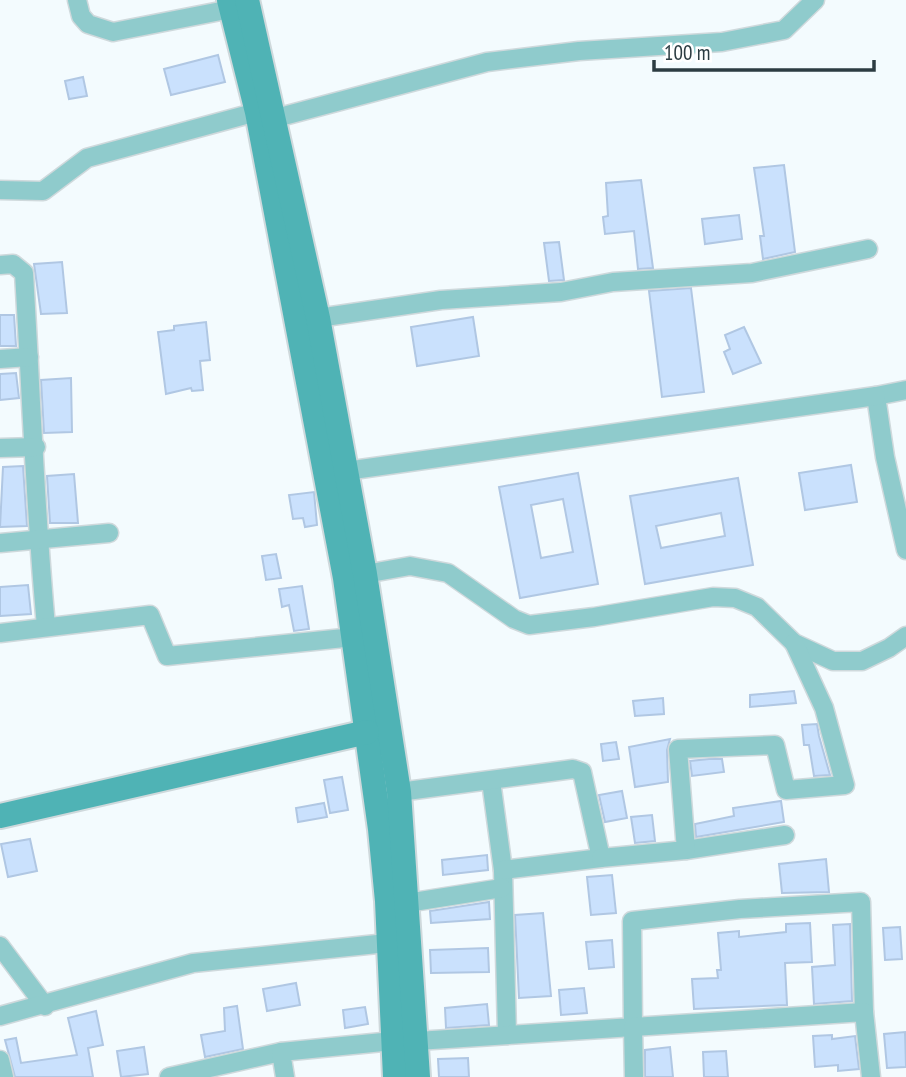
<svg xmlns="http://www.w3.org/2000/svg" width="906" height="1077" viewBox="0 0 906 1077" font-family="'PT Sans Narrow',sans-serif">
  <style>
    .building { fill: #cae1fd; stroke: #b0c7e3; stroke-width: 2; fill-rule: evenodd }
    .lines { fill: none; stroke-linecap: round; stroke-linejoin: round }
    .street-casing { stroke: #cfd9dc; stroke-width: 21 }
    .secondary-casing { stroke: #cfd9dc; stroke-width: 28 }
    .street { stroke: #8fcbcc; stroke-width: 18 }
    .secondary { stroke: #4fb3b5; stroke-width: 24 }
  </style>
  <rect width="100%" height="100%" fill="#f3fbfe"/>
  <g class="building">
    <polygon points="218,55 225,82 171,95 164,69"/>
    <polygon points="83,77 87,96 69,99 65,81"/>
    <polygon points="784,165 795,252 763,259 760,236 764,236 754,168"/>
    <polygon points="641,180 653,268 638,269 634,231 605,234 603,217 608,216 606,183"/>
    <polygon points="739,215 742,239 705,244 702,219"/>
    <polygon points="559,242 564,280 549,281 544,243"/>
    <polygon points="62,262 67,313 41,314 34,264"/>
    <polygon points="691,288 704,392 662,397 649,291"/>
    <polygon points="0,315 14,315 16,346 0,346"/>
    <polygon points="473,317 479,356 417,366 411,327"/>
    <polygon points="206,322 210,360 200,361 203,390 192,391 191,388 166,394 158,332 174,330 174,326"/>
    <polygon points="744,327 761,363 733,374 724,352 730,349 725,335"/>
    <polygon points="16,373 19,398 0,400 0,374"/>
    <polygon points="71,378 72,432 44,433 41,380"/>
    <polygon points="851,465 857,502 805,510 799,473"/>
    <polygon points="23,466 27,526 0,527 3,467"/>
    <path d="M578 473 598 584 520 598 499 487ZM563 499 573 552 541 558 531 505Z"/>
    <polygon points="74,474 78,523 50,523 47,476"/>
    <path d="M738 478 753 565 645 584 630 496ZM721 513 725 536 661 548 656 526Z"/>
    <polygon points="314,492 317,525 305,527 303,518 293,519 289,495"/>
    <polygon points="276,554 281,578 266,580 262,556"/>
    <polygon points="28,585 31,614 0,616 0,587"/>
    <polygon points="302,586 309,629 294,631 289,605 282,607 279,589"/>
    <polygon points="794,691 796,703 750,707 750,695"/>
    <polygon points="663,698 664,714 635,716 633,701"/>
    <polygon points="817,724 819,736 830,775 814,776 809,745 804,745 802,725"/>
    <polygon points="670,739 667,750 668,782 635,787 629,747"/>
    <polygon points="616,742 619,759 603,761 601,744"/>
    <polygon points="709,759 722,759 724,772 692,776 690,761"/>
    <polygon points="342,777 348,810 330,813 324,780"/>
    <polygon points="622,791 627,818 605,822 599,795"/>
    <polygon points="781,801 784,822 696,837 695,824 734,816 733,808"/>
    <polygon points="324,803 327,817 298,822 296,808"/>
    <polygon points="652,815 655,841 635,843 631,817"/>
    <polygon points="30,839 37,871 8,877 1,844"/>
    <polygon points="487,855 488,870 443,875 442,860"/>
    <polygon points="826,859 829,892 782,893 779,864"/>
    <polygon points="612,875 616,913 591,915 587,877"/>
    <polygon points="489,902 490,919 431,923 430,911"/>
    <polygon points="543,913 551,996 519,998 515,915"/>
    <polygon points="810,923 812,962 785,963 787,1005 694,1009 692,979 718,978 717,970 721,970 718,933 739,931 739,937 786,932 786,924"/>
    <polygon points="850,924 852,1001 814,1004 812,967 835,965 833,925"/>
    <polygon points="900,927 902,959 885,960 883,928"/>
    <polygon points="612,940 614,967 589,969 586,942"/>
    <polygon points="488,948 489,972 431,973 430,950"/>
    <polygon points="296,983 300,1005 267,1011 263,989"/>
    <polygon points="584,988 587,1013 561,1015 559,990"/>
    <polygon points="487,1004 489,1025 446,1028 445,1008"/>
    <polygon points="237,1006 243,1049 205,1057 201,1035 225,1031 224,1008"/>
    <polygon points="365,1007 368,1024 345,1028 343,1010"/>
    <polygon points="96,1011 103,1045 88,1048 93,1077 15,1077 5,1040 16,1038 21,1063 77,1055 68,1018"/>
    <polygon points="905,1032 906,1067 887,1068 884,1034"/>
    <polygon points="832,1035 832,1039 855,1036 859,1069 838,1071 838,1065 815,1067 813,1036"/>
    <polygon points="144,1047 148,1074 121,1077 117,1051"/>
    <polygon points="670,1047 673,1077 645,1077 645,1050"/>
    <polygon points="726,1051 728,1077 704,1077 703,1052"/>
    <polygon points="468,1058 469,1077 439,1077 438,1059"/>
  </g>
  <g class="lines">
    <defs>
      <g id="street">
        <polyline points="77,0 81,16 88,24 113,32 231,9"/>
        <polyline points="276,118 487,62 579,51 722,42 784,30 815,0"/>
        <polyline points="0,190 43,191 87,158 257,112"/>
        <path d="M0 265 13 264 24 273C31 391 35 509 46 626"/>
        <polyline points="318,318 441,300 561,292 613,282 752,273 868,249"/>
        <polyline points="0,359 29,357"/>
        <polyline points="906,390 876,396 885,457 906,550"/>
        <polyline points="0,448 36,447"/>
        <polyline points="346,471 876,396"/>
        <polyline points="0,543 109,533"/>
        <polyline points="365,574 410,566 448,573 514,619 529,625 594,617 713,597 735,598 757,607 794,643 833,661 862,661 889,648 906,636"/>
        <polyline points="0,633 150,615 167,656 354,637"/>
        <polyline points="491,781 503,870 507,1035"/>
        <polyline points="399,792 573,769 582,772 601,858 503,870"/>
        <polyline points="686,850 785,835"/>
        <polyline points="601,858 686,850 678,749 775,745 786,790 845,785 824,708 794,643"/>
        <polyline points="407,903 502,888"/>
        <polyline points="0,946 45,1006"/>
        <polyline points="0,1016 193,963 387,943"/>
        <polyline points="417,1041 633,1027 632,921 740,909 861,902 864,1012"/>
        <polyline points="0,1060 4,1077"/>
        <polyline points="169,1077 281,1052"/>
        <polyline points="285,1077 281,1052 393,1041"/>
        <polyline points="634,1077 633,1027 864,1012 871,1077"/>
      </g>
      <g id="secondary">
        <polyline points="229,0 257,112 345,578 380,829 387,901 395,1077"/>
        <polyline points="247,0 318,318 365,574 399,792 418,1077"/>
        <polyline points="0,816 367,732"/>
      </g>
    </defs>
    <use href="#street" class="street-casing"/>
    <use href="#secondary" class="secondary-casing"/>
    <use href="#street" class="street"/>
    <use href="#secondary" class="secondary"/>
  </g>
  <path d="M654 60v10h220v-10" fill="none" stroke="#2c3c42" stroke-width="3.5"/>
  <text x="664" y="60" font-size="21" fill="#2c3c42" stroke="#ffffff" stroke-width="5" paint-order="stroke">100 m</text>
</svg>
